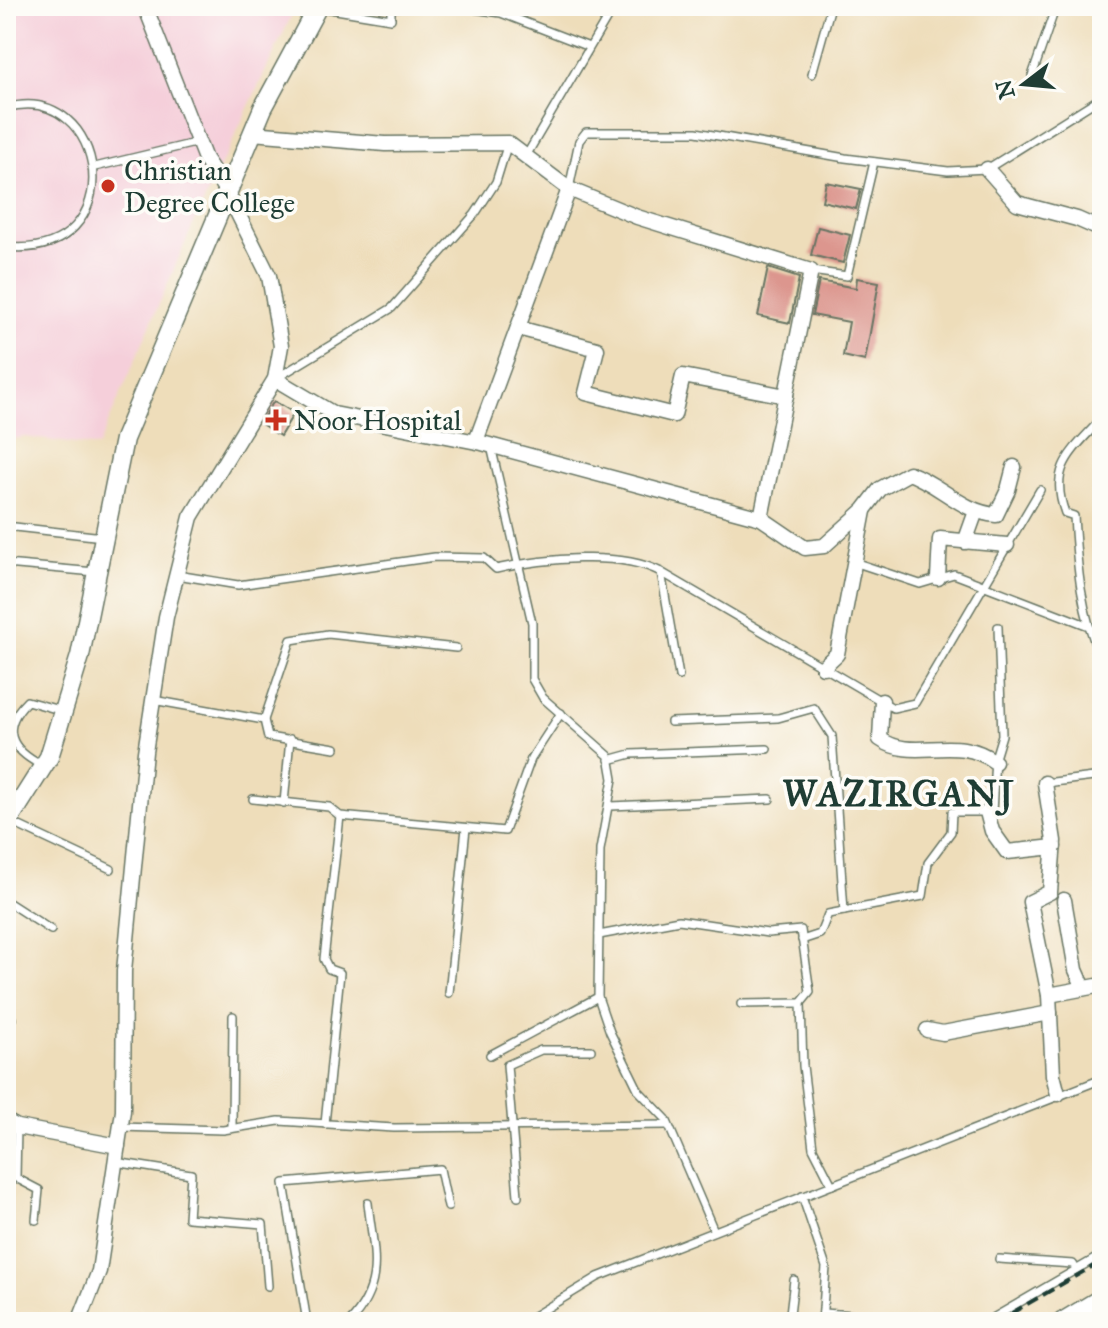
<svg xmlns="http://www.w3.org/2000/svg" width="1108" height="1328" viewBox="0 0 1108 1328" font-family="'IM FELL Great Primer',serif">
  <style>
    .built { fill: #f5cfda }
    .building { fill: #dc968e }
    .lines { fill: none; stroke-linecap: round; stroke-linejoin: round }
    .lane-casing { stroke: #677563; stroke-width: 10 }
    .street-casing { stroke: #677563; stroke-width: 17 }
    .secondary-casing { stroke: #677563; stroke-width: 21 }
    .lane { stroke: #fff; stroke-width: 7 }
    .street { stroke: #fff; stroke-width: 14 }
    .secondary { stroke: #fff; stroke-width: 18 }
    .rail { stroke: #1f3d34; stroke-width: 4; stroke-dasharray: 12 6; stroke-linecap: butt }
    .poi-dot { fill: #c8321e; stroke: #fdfcf7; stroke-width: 3 }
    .labels { text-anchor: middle; stroke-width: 7; stroke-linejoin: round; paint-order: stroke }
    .poi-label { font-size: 28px; fill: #1f3d34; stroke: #fdfcf7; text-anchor: start }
    .district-label { font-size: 36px; font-weight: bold; letter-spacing: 2px; fill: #1f3d34; stroke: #fdfcf7 }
  </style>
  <rect width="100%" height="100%" fill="#fdfcf7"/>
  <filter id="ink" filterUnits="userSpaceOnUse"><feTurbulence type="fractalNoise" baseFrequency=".0125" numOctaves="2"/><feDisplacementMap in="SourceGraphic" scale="16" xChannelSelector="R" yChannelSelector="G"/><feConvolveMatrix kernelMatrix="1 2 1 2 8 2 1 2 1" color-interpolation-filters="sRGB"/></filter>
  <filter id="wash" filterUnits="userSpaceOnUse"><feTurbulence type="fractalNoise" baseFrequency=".006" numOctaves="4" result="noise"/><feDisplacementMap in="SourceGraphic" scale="32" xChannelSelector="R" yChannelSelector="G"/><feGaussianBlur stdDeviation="1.8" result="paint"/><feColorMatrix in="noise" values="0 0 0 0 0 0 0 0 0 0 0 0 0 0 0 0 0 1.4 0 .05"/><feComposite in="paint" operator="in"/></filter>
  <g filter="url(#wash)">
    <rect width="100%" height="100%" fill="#eeddba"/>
    <polygon class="built" points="6,6 296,6 192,227 98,447 25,437 6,440"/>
    <g id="blocks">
      <g class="building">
        <polygon points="826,182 861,189 856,209 822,201"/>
        <polygon points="818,227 850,235 843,263 811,255"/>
        <polygon points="768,268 799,278 790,323 758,316"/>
        <polygon points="857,278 879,282 865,361 843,356 849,322 812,315 819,281 856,288"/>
        <polygon points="274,401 294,413 280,436 260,423"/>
      </g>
    </g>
  </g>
  <g filter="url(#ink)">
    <use href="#blocks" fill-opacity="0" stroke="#677563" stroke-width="2"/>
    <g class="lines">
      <defs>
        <g id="lane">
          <polyline points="454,6 501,13 589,47"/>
          <polyline points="318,7 391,19 391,8 408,6"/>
          <polyline points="812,74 831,6"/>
          <polyline points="1032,76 1056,6"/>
          <path d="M6 108C108 79 135 260 6 247"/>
          <polyline points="526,156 614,6"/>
          <polyline points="95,167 199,142"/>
          <polyline points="569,189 579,141 586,132 696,132 845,158 948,171 987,169 1102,97"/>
          <polyline points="811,271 847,276 874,162"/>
          <polyline points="275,379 392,308 475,214 496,182 508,143"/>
          <path d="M1102 418C1073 451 1048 466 1065 513L1074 516C1077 566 1081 615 1102 661"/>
          <polyline points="491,446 532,623 532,679 543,698 609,756 613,779 600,850 598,997 610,1032 639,1091 666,1119 714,1231"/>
          <polyline points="6,526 103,537"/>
          <polyline points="854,562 920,584 954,574 1089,626"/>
          <polyline points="6,564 95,572"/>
          <polyline points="661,572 893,708 915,703 1040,490"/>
          <path d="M177 575 238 585 435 557 484 558 496 569C541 559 620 550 661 572L679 676"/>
          <polyline points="153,700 264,720 268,737 335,748"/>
          <polyline points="264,720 291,640 328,634 456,648"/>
          <polyline points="671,722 778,718 814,708 832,736 844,911"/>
          <polyline points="609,760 631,754 767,749"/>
          <path d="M41 765C10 749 0 728 27 701L63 711"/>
          <polyline points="1045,783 1102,776"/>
          <polyline points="253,799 329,807 340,816 505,831 531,759 561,713"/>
          <polyline points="284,803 290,739"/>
          <polyline points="611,806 770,799"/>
          <polyline points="11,822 111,869"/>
          <polyline points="6,901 51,930"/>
          <polyline points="599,935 679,920 768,933 801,930 810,992 801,1003 803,1066 813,1148 832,1185"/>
          <polyline points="802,940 820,934 828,914 923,896 928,863 951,832 952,812 992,812 995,758 1002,735 998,627"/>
          <polyline points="449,993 466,828"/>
          <polyline points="741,1004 801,1003"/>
          <polyline points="6,1015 12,1019"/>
          <polyline points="490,1055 598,997"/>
          <polyline points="325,1124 340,973 329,969 324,959 340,816"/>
          <polyline points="17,1127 16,1178 39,1190 36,1220"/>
          <polyline points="120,1127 223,1130 279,1121 394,1128 668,1125"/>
          <polyline points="232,1128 233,1016"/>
          <polyline points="115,1162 191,1174 188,1218 263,1224 268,1286"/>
          <polyline points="518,1196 507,1065 541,1050 591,1050"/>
          <polyline points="802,1196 826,1267 822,1322"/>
          <polyline points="999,1259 1073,1264 1076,1269"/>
          <polyline points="823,1313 914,1319"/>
          <polyline points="307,1322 284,1183 440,1169 448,1207"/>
          <path d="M350 1322C386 1283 373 1251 368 1203"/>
          <polyline points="524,1322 598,1277 1102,1079"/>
          <polyline points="789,1322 794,1280"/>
          <polyline points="986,1322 1098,1257 1102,1248"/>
        </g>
        <g id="street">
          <polyline points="252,133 385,144 508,143 569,189 637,217 811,271 761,518"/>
          <polyline points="987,169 1017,203 1077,219 1102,230"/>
          <polyline points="518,328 597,349 586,393 674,415 683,376 786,396"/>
          <path d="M275 379 334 414 482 443 761 518 805 548 824 546 864 510 880 489 909 473C941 485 962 512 996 515L1008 490 1014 467"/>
          <polyline points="476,441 569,189"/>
          <polyline points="965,542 975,514"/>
          <polyline points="938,578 940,539 1007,545"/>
          <polyline points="823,667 837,654 864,511"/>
          <path d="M882 701 880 739C913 763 956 732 995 762"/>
          <polyline points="1045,783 1054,841 1050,892 1030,902 1049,995 1053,1075 1058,1094"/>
          <polyline points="987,812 992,831 1007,852 1054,847"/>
          <polyline points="1064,900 1076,970 1084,988"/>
          <polyline points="1049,995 1102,985"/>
          <polyline points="927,1030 943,1033 1050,1013"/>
          <polyline points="6,1121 17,1127 118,1146"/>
          <polyline points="79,1322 99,1271 123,1111 124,971 145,752 166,617 191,517 275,379 281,346 269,276 227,192 205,159 145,6"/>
        </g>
        <g id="secondary">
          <polyline points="6,825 49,757 80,656 124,439 263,108 318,6"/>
          <polyline points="1062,1322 1102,1298"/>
        </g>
      </defs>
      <use href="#lane" class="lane-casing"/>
      <use href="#street" class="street-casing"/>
      <use href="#secondary" class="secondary-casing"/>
      <use href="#lane" class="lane"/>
      <use href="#street" class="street"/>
      <use href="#secondary" class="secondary"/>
      <polyline class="rail" points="996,1322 1102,1261"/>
    </g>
  </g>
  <g class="poi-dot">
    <circle cx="108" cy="186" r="8"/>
    <path d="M272 408h8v8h8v8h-8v8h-8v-8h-8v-8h8z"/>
  </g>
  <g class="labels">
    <g class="poi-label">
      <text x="124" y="180">Christian<tspan x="124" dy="32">Degree College</tspan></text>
      <text x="294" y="430">Noor Hospital</text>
    </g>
    <g class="district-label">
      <text x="899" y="806">WAZIRGANJ</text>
    </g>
  </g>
  <rect width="1108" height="1328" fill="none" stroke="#fdfcf7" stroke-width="32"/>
  <g transform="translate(1024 84) rotate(254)" stroke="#fdfcf7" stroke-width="6" paint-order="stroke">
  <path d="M0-6L14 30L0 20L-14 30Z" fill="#1f3d34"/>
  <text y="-12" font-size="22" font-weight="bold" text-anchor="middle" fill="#1f3d34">N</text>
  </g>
</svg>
